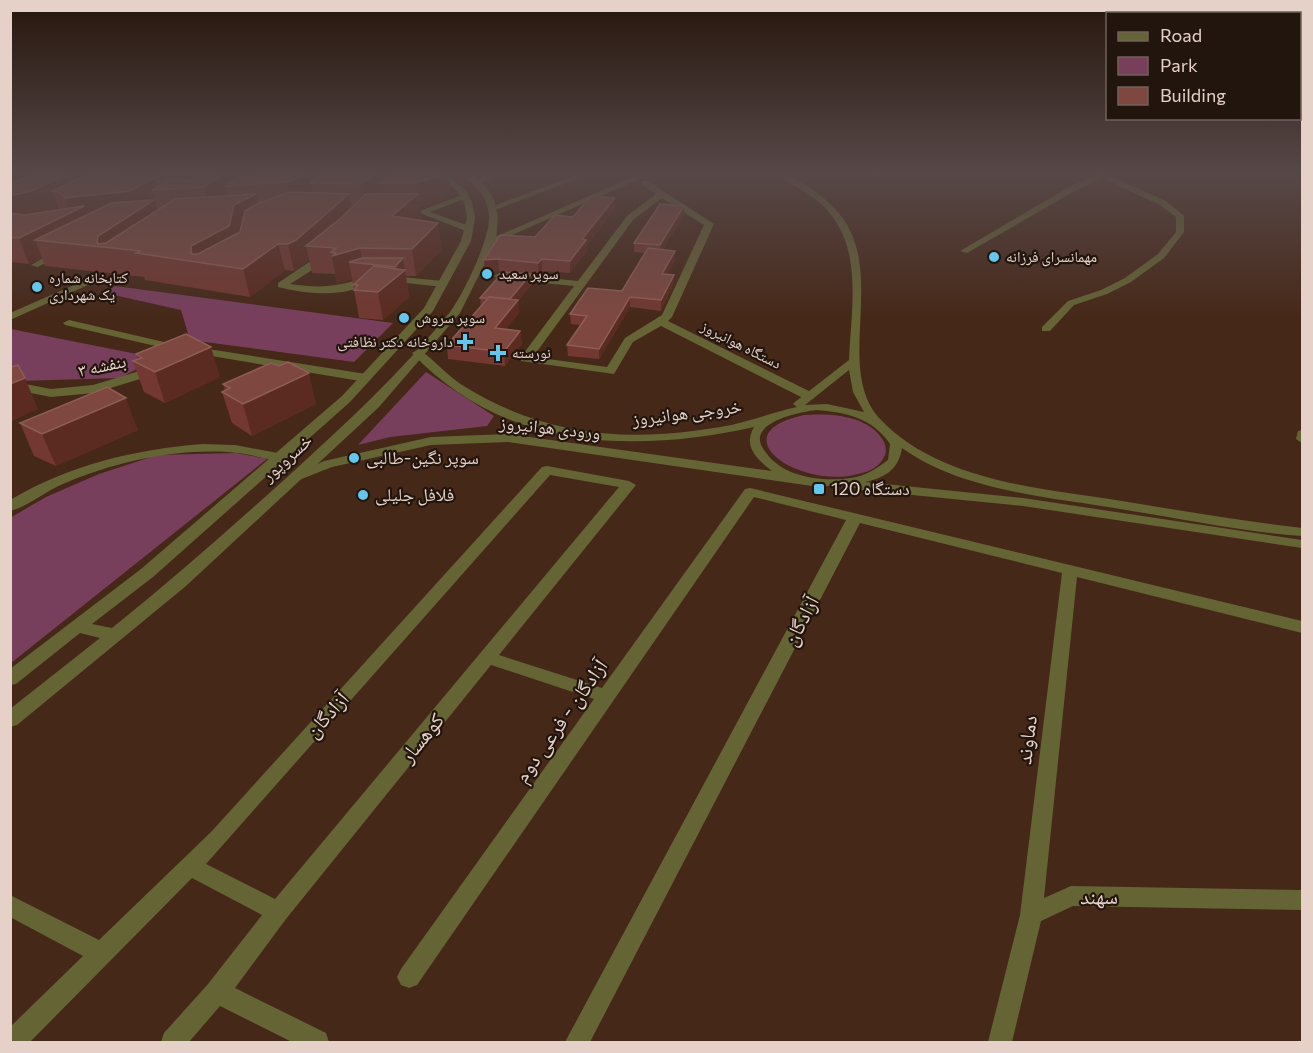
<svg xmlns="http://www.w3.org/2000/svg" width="1313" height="1053" viewBox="0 0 1313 1053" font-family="Commissioner,'Noto Naskh Arabic',sans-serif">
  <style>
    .green { fill: #783f5d }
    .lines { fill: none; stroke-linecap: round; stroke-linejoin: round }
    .service { fill: #656435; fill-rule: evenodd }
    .minor { fill: #656435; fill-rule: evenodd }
    .tertiary { fill: #656435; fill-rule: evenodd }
    .wall { fill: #723831; fill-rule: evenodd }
    .shaded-wall { fill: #5b2a20 }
    .building { fill: #7e4841; stroke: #8e5e56; stroke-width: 1.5 }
    .poi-dot { fill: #64c5ee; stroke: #22150e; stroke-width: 2 }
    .labels { text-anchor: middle; stroke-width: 4.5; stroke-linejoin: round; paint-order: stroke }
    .far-poi-label { font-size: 15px; fill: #e5d1c7; stroke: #22150e; text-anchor: start }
    .far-street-label { font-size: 15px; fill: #e5d1c7; stroke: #22150e }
    .street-label { font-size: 18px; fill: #e5d1c7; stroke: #22150e }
    .poi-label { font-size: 18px; fill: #e5d1c7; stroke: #22150e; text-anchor: start }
    .near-street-label { font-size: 21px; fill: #e5d1c7; stroke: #22150e }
  </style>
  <rect width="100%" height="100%" fill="#462818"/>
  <g class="green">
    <path d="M176 172H210L218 179 165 184 120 178C139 174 157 176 176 172Z"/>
    <polygon points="115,286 393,323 354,362 190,340 181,310 105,293"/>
    <polygon points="11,329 157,358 120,378 18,381 11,379"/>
    <polygon points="426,372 494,416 487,426 390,437 358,445"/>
    <path d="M804 415C830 413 868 415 883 440 886 445 887 452 884 457 880 467 868 472 858 474 799 490 718 434 804 415Z"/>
    <polygon points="236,453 267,459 11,663 10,518 46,497 99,474 157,455"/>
  </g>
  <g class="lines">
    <g class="service">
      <path d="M776 172H784C804 184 826 196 841 216 887 275 833 371 881 420 941 482 1041 488 1122 501 1182 511 1242 521 1302 528V536C1243 532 1184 519 1126 510 1053 497 963 492 902 448 899 469 885 478 865 482L1023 498 1302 540V548L1023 506 862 490 849 486H812L508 442 431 445 332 467 294 482 288 478 324 461 431 437 508 434 772 471C756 459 743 446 754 427 632 454 503 450 412 353L417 350 421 351C437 362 449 378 467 388 551 439 636 443 731 425 753 420 774 412 797 407L793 404 795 402 849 360C851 307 865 243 820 203 807 191 787 184 776 172ZM849 370 853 392 864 412 827 404 805 405ZM816 410C845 412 873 418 890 444L888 460C877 468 866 476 851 478 824 482 785 478 767 454 763 449 759 443 760 437 763 419 802 412 816 410Z"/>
      <polygon points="847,172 893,172 874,177"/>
      <polygon points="1093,172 1101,172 1166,201 1184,216 1184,232 1164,258 1131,282 1107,294 1074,305 1050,331 1042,331 1042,327 1068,301 1101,290 1125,278 1158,254 1176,232 1176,217 1160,205 1102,178 1075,191 967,253 960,251 1069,187 1096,175"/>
      <polygon points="54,252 61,254 38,267 31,265"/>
      <path d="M324 252 328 255 327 257 309 272 290 284C324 289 336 286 369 277L374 280C347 299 307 294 278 287V283Z"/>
      <polygon points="391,276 443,281 448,284 443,287 388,281 386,279"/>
      <polygon points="1302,430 1302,443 1296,439 1298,431"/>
    </g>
    <g class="minor">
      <polygon points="103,172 117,172 83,180 79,178"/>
      <polygon points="495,172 506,172 480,183 473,181"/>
      <polygon points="585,172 596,172 495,210 488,208"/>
      <polygon points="637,175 644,177 494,243 486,241"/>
      <path d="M642 181H648L714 224 672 317 668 321 813 393 815 396 813 399H805L661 326 633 342 614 374 521 361V357L574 286 499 279 494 276 499 273 578 281 627 216 656 194 642 185ZM662 198 704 225 662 315 625 338 607 367 533 357 633 220Z"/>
      <polygon points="462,195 469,197 430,212 472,227 472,231 466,231 417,212"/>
      <polygon points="90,278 99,280 10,320 10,313"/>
      <polygon points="69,320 164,342 366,374 372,378 366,382 164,348 65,325 63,323"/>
      <polygon points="156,366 160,367 160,373 94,393 51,397 10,389 10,381 51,389 93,385"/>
      <path d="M203 444 235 445 283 454 285 457 278 461C262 458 245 453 228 452 172 449 115 462 63 484 46 491 27 507 10 511V500C69 465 136 449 203 444Z"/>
      <path d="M547 466 629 481 636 485 499 655 602 688 745 489 750 488 1302 621V633L1077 577 1044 898 1071 886 1302 890V910L1073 906 1041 921 1012 1042H988L1020 915 1062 573 860 523 590 1042H565L846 520 754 497 417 985 409 988 401 985 397 977 401 969 594 699 491 665 286 919 235 988 326 1033 329 1042H292L220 1006 189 1042H161L164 1033 208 984 262 915 192 878 30 1042H10V1027L83 956 10 917V895L99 940 211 832 542 467ZM550 475 619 487 275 899 206 864Z"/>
    </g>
    <path class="tertiary" d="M437 172H445L466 191 472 202 475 218 471 241 433 311 350 402 153 577 92 624 112 628C171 581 227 531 284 480 342 427 400 374 450 312 463 295 491 237 489 216 488 195 474 186 461 172H469L487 188 494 200 498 217 496 241 460 313 379 407 186 586 17 725 10 727V709L100 638 80 633 16 684 10 685V669L141 569 342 396 424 308 461 241 467 218 464 202 458 192Z"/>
  </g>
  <g class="wall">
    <path d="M42 172H74L76 180 154 178 157 188 222 174 225 185 259 172H448L450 193 444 199 420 207 422 218 420 220 442 249 416 276H406L409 297 383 320 359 318 352 279 337 283 335 274 312 273 309 259 302 266 294 271 285 270 250 297 145 280 144 277 45 266 42 258 29 264 10 262V183ZM58 206 59 210 47 212Z"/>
    <polygon points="684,206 684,215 663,250 675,260 667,275 674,275 673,285 661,311 630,307 599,359 568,356 567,345 580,325 571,324 570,314 622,291 645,253 634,252 634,243"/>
    <polygon points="615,209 586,246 587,251 570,273 542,271 539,275 499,271 485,272 484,260 535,237 573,217"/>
    <polygon points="531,274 532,284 518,301 519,313 506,329 520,331 522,344 505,366 448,359 447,345 481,306 480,298"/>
    <polygon points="136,354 220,377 165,403 144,392 133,361 138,359"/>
    <polygon points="223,384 316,404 252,436 232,423 222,392 225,391"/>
    <polygon points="20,423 138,430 56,466 34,456"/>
  </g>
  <g class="shaded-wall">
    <polygon points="72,172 74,172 81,195 154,178 157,190 152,190 162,225 126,249 35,240 42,258 29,264 19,238 70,213 65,198 59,192 52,191 58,206 10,229 10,197"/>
    <polygon points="308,172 341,172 311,183 313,195 292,206 287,182"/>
    <polygon points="378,172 397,172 380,183 381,195 364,208 360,184"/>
    <polygon points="445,172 448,172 450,193 444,199 420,207 422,218 396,242 392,216 418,194 416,183"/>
    <polygon points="222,174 228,198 211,211 204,187"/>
    <polygon points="256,194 262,218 236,252 196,262 191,246 234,205"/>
    <polygon points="349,194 353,219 306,246 309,259 302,266 294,271 288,244"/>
    <polygon points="615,198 615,209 586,246 587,251 570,273 570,261 582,239"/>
    <polygon points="684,206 684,215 660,255 660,245"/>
    <polygon points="438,223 442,249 416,276 412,249"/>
    <polygon points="278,244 285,270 250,297 243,269"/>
    <polygon points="360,248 363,264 349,262 352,279 337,283 332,256"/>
    <polygon points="675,251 675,260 662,284 662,274"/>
    <polygon points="403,258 409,297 383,320 378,292 397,276 395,267"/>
    <polygon points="498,259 499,271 485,272 484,260"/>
    <polygon points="542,259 542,271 539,275 538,263"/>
    <polygon points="531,274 532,284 518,301 519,313 496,341 495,328 509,301"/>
    <polygon points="674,275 673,285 661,311 661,300"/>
    <polygon points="630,297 630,307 599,359 599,349"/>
    <polygon points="520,331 522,344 505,366 504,352"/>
    <polygon points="211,347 220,377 165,403 155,372"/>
    <polygon points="309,373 316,404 252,436 243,404"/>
    <polygon points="25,378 38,409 10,422 10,384"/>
    <polygon points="126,398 138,430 56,466 42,434"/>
  </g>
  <g class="building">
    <polygon points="42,172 72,172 31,191 13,195 10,197 10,183"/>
    <polygon points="259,172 308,172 304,175 287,182 225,186 239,176 248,177"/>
    <polygon points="324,172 378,172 360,184 311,183"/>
    <polygon points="396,172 445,172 441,175 416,183 380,183"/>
    <polygon points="91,173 154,178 130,191 65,198 59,192 52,191"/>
    <polygon points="209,173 222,174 204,187 152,190 171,180 190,181"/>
    <polygon points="289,192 349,194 296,240 288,244 278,244 243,269 136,253 141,251 35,240 111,203 154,200 98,236 97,242 99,244 106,243 175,199 256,194 234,205 229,226 191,246 191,254 198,254 240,232 245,211 257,204"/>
    <polygon points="366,194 418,194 392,216 438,223 412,249 360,248 332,256 336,253 331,252 336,248 306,246 341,218"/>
    <polygon points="591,196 615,198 582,239 586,240 570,261 542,259 538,263 498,259 484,260 500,235 535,237 555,215 573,217"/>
    <polygon points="660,204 684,206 660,245 634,243"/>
    <polygon points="84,206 19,238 10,237 10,213 25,215"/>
    <polygon points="648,248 675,251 662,274 674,275 661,300 630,297 599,349 567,345 587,316 570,314 588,288 622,291"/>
    <polygon points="362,258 403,258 395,267 349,262"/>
    <polygon points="374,266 405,270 378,292 354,290 358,285 353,285"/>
    <polygon points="503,272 531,274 510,299 489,297 488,298 480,298"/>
    <polygon points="489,297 518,300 495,328 520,331 504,352 447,345"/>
    <polygon points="186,334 211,347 155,372 133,361 142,358 136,354"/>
    <polygon points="288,362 309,373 243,404 222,392 230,388 223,384 271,363 279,366"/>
    <polygon points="18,365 25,378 10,384 10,367"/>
    <polygon points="107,387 126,398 42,434 20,423"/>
  </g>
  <linearGradient id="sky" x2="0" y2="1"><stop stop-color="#26160d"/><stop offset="0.54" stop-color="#574848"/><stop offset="1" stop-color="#574848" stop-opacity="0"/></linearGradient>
  <rect width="1313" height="319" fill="url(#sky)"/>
  <g class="poi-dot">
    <circle cx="994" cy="257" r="6"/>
    <circle cx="487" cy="274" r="6"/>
    <circle cx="37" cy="287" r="6"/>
    <circle cx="404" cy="318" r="6"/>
    <path d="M462 333h6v6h6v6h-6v6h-6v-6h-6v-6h6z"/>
    <path d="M495 344h6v6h6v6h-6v6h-6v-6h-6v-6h6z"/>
    <circle cx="354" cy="458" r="6"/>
    <rect x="813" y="483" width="12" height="12" rx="3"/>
    <circle cx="363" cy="495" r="6"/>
  </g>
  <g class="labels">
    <g class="far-poi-label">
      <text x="1006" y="262">مهمانسرای فرزانه</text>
      <text x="499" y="279">سوپر سعید</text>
      <text x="49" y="283">کتابخانه شماره<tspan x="49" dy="17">یک شهرداری</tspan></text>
      <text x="416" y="323">سوپر سروش</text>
      <text x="453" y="347" text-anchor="end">داروخانه دکتر نظافتی</text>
      <text x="512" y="358">نورسته</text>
    </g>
    <g class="far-street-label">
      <text transform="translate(741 345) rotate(27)" y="5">دستگاه هوانیروز</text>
    </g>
    <g class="street-label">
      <text transform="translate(102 366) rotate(-12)" y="6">بنفشه ۳</text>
      <text transform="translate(687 413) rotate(-7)" y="6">خروجی هوانیروز</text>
      <text transform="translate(550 428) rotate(6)" y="6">ورودی هوانیروز</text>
      <text transform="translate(287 458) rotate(-42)" y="6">خسروپور</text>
    </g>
    <g class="poi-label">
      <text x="366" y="464">سوپر نگین-طالبی</text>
      <text x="831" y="495">120 دستگاه</text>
      <text x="375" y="501">فلافل جلیلی</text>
    </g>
    <g class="near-street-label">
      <text transform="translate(801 621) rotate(-62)" y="7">آزادگان</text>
      <text transform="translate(327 715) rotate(-48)" y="7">آزادگان</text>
      <text transform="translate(561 721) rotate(-55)" y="7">آزادگان - فرعی دوم</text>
      <text transform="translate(422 738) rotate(-51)" y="7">کوهسار</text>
      <text transform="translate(1027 740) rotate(-83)" y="7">دماوند</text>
      <text transform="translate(1099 897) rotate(-1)" y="7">سهند</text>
    </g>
  </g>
  <rect width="1313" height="1053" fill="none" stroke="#e5d1c7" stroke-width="24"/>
  <rect x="1106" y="12" width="195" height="108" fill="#22150e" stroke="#706058" stroke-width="1.5"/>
  <rect x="1118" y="32" width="30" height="9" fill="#656435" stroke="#706058" stroke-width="1.5"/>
  <text x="1160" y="42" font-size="18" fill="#e5d1c7">Road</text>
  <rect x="1118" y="57" width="30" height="18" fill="#783f5d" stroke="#706058" stroke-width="1.5"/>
  <text x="1160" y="72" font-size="18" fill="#e5d1c7">Park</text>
  <rect x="1118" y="87" width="30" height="18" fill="#7e4841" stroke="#706058" stroke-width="1.5"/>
  <text x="1160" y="102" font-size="18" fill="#e5d1c7">Building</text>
</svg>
